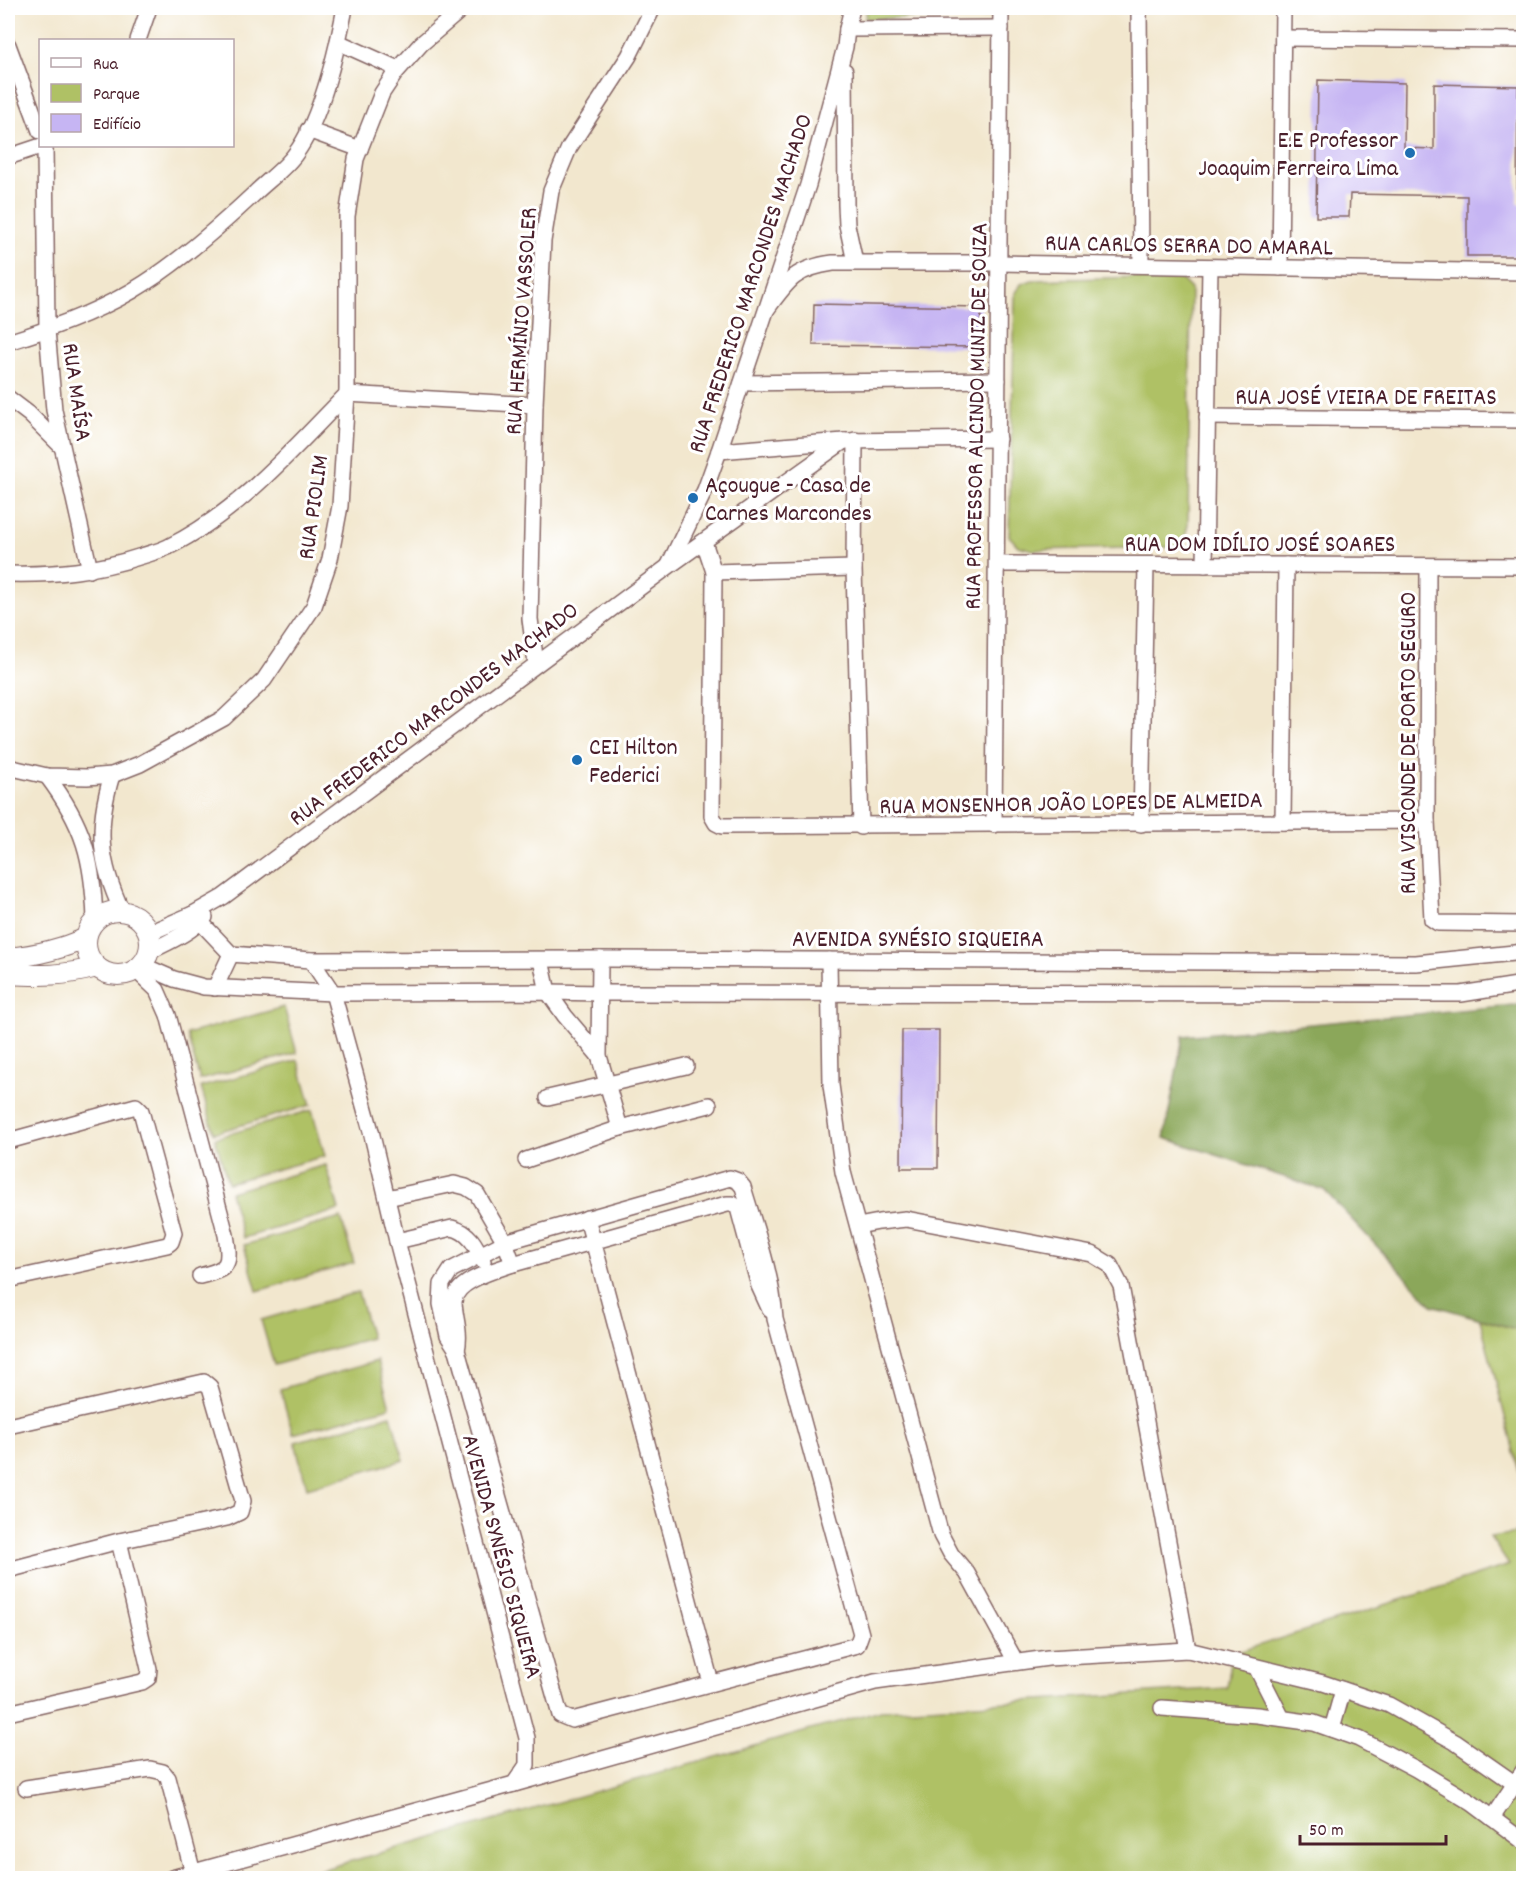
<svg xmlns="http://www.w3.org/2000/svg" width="1531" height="1886" viewBox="0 0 1531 1886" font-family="Dekko,sans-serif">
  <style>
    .green { fill: #afc165; stroke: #7c7048; stroke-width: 1.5 }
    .forest { fill: #8ba75a; stroke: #6a6342; stroke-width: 1.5 }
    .building { fill: #c6b5f3 }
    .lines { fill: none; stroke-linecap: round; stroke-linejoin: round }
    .minor-casing { stroke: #856564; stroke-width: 18 }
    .tertiary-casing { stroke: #856564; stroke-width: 22 }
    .minor { stroke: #fff; stroke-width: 15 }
    .tertiary { stroke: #fff; stroke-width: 20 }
    .poi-dot { fill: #1f6fb2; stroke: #fff; stroke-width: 2 }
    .labels { text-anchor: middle; stroke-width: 6; stroke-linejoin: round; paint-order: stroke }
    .poi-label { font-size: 24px; fill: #4a1f2b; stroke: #fff; text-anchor: start }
    .street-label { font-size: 24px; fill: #4a1f2b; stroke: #fff }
  </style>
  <rect width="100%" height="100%" fill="#fff"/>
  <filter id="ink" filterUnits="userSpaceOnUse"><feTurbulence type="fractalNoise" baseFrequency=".0167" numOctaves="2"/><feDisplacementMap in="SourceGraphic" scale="12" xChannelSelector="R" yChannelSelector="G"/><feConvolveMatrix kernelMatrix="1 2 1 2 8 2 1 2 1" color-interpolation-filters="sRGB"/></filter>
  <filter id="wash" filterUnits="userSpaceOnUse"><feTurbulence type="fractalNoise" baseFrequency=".008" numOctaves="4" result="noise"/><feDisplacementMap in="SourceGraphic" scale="24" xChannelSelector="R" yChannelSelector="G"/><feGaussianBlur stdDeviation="1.35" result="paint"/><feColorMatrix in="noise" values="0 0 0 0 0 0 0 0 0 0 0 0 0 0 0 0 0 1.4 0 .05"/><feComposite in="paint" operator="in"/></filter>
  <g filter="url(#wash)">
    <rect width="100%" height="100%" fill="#f2e7ce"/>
    <g class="green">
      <polygon points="867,8 995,8 995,16 865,19"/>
      <polygon points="1178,276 1191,289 1188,525 1184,541 1178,547 1033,550 1018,546 1009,536 1015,294 1021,284 1032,280"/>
      <polygon points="284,1007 297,1053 200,1080 187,1034"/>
      <polygon points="298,1060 311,1105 214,1133 201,1087"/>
      <polygon points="312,1110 325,1156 228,1183 215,1138"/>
      <polygon points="326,1165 339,1210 243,1238 230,1192"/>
      <polygon points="341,1218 354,1263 257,1291 244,1245"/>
      <polygon points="358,1292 371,1338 274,1365 261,1320"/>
      <polygon points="1480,1319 1523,1331 1523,1487"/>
      <polygon points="377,1361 390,1407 293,1434 280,1389"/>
      <polygon points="391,1415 404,1460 307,1488 295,1442"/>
      <polygon points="1523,1532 1523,1878 292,1878 881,1710 1227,1688 1232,1654 1509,1565 1490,1537"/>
    </g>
    <polygon class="forest" points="1523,1004 1523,1331 1432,1305 1324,1190 1164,1138 1183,1036"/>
    <g id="blocks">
      <g class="building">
        <polygon points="1318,80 1405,83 1404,148 1434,149 1434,84 1518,86 1517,204 1524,204 1524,256 1467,256 1467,196 1350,194 1349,217 1316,217"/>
        <polygon points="814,304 981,307 980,347 813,345"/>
        <polygon points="902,1030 939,1030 938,1168 901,1168"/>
      </g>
    </g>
  </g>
  <g filter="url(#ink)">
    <use href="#blocks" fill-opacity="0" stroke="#856564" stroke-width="1.5"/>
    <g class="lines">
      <defs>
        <g id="minor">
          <polyline points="1139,8 1141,265"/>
          <polyline points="847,29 1001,28"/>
          <polyline points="1283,38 1524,40"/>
          <polyline points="138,40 149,8"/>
          <polyline points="338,42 398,69"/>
          <polyline points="8,45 40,131"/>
          <polyline points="845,71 846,205 847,225 855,262"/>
          <polyline points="308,130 360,149"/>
          <polyline points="45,146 47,330 54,410 90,570"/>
          <polyline points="8,157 41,146"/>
          <polyline points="1280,268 1283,8"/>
          <path d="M767 309C788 280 796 268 833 263H999L1524 272"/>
          <path d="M8 342C54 328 104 310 145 283 184 258 220 226 254 194 267 181 286 168 296 153 321 119 337 49 345 8"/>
          <polyline points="742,383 998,380"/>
          <polyline points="8,398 29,414 61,446"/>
          <polyline points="1207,417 1524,420"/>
          <polyline points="855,440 854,568 861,827"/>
          <polyline points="719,451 844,441 998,439"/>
          <polyline points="704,542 714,572 712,816 716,823 722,826 1427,821"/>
          <polyline points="997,564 1524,566"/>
          <polyline points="669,565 705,490 719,451 808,185 845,47 847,29 852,8"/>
          <polyline points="1205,565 1210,267"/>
          <polyline points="1428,566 1427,821 1432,919 1438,923 1524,924"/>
          <polyline points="714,572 854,568"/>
          <path d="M8 574C56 575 96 571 142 556 151 553 160 551 168 547 239 512 292 450 347 394L535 405"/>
          <polyline points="536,664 530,619 535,405 543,241 551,191 569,148 629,56 653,8"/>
          <polyline points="8,767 47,776 87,777 112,775 140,764 224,718 264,680 314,606 330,559 340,506 347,394 347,216 356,159 382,93 396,72 421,44 463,8"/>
          <path d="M112 775C96 827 99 862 122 911"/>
          <path d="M47 776C84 825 93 859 95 920"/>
          <polyline points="1283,822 1286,565"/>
          <polyline points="1141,824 1146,565"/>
          <polyline points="994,825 1001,8"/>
          <polyline points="193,914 231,954 311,960 600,959 1416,963 1524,952"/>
          <polyline points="149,933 193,914 223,897 669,566 844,441"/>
          <path d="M149 952C168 942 190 933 205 917"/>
          <polyline points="600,959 599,1056 620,1128"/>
          <polyline points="541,960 548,992 565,1016 599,1056"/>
          <polyline points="829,960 831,1085 843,1172 941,1535 951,1554 967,1573 1016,1662"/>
          <polyline points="142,965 174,979 204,987 333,993 548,992 601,993 1461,994 1524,984"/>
          <path d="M136 970 157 990 168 1015 226 1235C231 1265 229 1269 200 1276"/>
          <polyline points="215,988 231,954"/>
          <polyline points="548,1098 686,1066"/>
          <polyline points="8,1141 136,1106 141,1111 174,1233 171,1242 167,1245 8,1280"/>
          <polyline points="526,1160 620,1128 709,1105"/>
          <path d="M730 1178 738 1181 743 1187C756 1231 772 1274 775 1319L861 1634 857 1645 572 1720 560 1715 457 1350 448 1336 441 1304 442 1284 451 1270 505 1242Z"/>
          <polyline points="387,1198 454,1184 466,1187 477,1194 505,1242 513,1264"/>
          <polyline points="587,1218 711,1683"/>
          <polyline points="858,1226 879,1222 906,1219 1092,1254 1110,1265 1121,1286 1188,1650"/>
          <path d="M397 1241 452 1228C470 1232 476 1246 483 1261"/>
          <path d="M457 1350C461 1333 455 1319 454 1303 453 1281 496 1270 513 1264L727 1204H733L738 1208 759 1286 770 1310"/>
          <polyline points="8,1426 204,1382 210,1387 243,1501 240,1512 227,1518 119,1541 8,1570"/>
          <polyline points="1256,1667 1282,1718"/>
          <polyline points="1162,1708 1257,1715 1314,1723 1359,1739 1416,1769 1472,1803 1524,1842"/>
          <polyline points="8,1713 142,1682 148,1678 149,1669 119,1541"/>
          <polyline points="1332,1729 1343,1690"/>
          <polyline points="514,1784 875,1682 1048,1658 1188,1650 1323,1683 1389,1705 1455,1742 1524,1790"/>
          <polyline points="26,1788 150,1769 163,1772 168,1778 193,1873"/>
          <polyline points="1492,1818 1524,1770"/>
          <polyline points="172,1878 514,1784 527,1765 527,1738 397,1241 371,1131 333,993 311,960"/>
        </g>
        <g id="tertiary">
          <circle cx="118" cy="943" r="32"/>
          <path d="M8 958C36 955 60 950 86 938"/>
          <path d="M8 974C41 976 64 976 97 967"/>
        </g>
      </defs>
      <use href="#minor" class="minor-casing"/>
      <use href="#tertiary" class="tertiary-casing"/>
      <use href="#minor" class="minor"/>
      <use href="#tertiary" class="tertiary"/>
    </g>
  </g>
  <g class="poi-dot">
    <circle cx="1410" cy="153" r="6"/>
    <circle cx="693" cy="498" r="6"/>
    <circle cx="577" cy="760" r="6"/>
  </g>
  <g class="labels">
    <g class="poi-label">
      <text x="1398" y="147" text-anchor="end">E.E Professor<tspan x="1398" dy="28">Joaquim Ferreira Lima</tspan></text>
      <text x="705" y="492">Açougue - Casa de<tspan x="705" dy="28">Carnes Marcondes</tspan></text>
      <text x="589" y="754">CEI Hilton<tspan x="589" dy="28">Federici</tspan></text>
    </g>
    <g class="street-label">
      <text transform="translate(1189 244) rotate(1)" y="8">RUA CARLOS SERRA DO AMARAL</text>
      <text transform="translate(749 283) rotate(-72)" y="8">RUA FREDERICO MARCONDES MACHADO</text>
      <text transform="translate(520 321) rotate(-86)" y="8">RUA HERMÍNIO VASSOLER</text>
      <text transform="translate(78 392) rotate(82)" y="8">RUA MAÍSA</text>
      <text x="1366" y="404">RUA JOSÉ VIEIRA DE FREITAS</text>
      <text transform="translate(975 416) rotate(-89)" y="8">RUA PROFESSOR ALCINDO MUNIZ DE SOUZA</text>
      <text transform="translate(312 507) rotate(-82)" y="8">RUA PIOLIM</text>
      <text x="1260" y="551">RUA DOM IDÍLIO JOSÉ SOARES</text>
      <text transform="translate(433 713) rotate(-37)" y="8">RUA FREDERICO MARCONDES MACHADO</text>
      <text transform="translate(1407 743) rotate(-90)" y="8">RUA VISCONDE DE PORTO SEGURO</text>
      <text transform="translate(1071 802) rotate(-1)" y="8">RUA MONSENHOR JOÃO LOPES DE ALMEIDA</text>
      <text x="918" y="946">AVENIDA SYNÉSIO SIQUEIRA</text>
      <text transform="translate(503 1556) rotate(75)" y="8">AVENIDA SYNÉSIO SIQUEIRA</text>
    </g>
  </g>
  <rect width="1531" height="1886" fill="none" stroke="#fff" stroke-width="30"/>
  <rect x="39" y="39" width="195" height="108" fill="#ffffff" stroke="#b7a5aa" stroke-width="1.5"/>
  <rect x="51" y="58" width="30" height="9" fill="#ffffff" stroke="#b7a5aa" stroke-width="1.5"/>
  <text x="93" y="69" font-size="18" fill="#4a1f2b">Rua</text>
  <rect x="51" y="84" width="30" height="18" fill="#afc165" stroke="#b7a5aa" stroke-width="1.5"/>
  <text x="93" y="99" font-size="18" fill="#4a1f2b">Parque</text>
  <rect x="51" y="114" width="30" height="18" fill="#c6b5f3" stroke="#b7a5aa" stroke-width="1.5"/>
  <text x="93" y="129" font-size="18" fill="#4a1f2b">Edifício</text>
  <path d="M1300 1835v9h146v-9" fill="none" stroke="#4a1f2b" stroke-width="3"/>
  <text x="1309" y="1835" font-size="18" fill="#4a1f2b" stroke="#ffffff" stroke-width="4.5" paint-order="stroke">50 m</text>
</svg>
